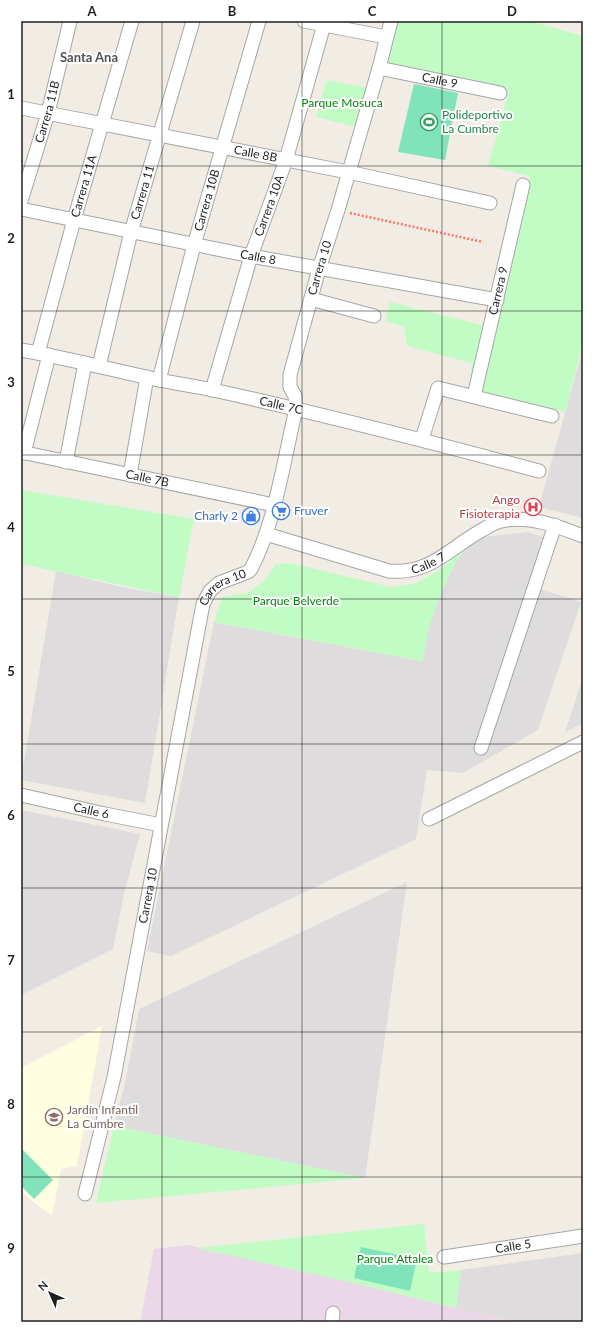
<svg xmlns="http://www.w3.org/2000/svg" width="604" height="1343" viewBox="0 0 604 1343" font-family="Lato,sans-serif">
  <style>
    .residential { fill: #dedcdc }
    .industrial { fill: #ead7e7 }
    .education { fill: #fffee0 }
    .park { fill: #c1fcc4 }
    .pitch { fill: #80e3bb }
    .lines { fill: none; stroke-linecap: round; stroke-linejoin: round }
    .minor-casing { stroke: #a6a6a6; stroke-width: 15 }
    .path { stroke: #ff7468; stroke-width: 2.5; stroke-dasharray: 2 2; stroke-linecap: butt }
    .minor { stroke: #fff; stroke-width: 13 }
    .grid { fill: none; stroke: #1f1f1f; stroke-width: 1; stroke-opacity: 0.55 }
    .labels { text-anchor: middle; stroke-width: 4; stroke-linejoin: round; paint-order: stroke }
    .street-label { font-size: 12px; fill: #1f1f1f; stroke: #fff }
    .park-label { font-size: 12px; fill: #06850e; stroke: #fff }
    .leisure-label { font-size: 12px; fill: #27864d; stroke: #fff; text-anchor: start }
    .health-label { font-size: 12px; fill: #be3a42; stroke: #fff; text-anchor: end }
    .shop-label { font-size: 12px; fill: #366cbe; stroke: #fff; text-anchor: start }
    .education-label { font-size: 12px; fill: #785e54; stroke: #fff; text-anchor: start }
    .neighbourhood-label { font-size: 13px; font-weight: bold; fill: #525252; stroke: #fff }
    .neatline { fill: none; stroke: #1f1f1f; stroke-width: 1.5 }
    .grid-label { font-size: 13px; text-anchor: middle; font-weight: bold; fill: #1f1f1f }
  </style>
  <rect width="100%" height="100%" fill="#f1ede5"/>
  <g class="residential">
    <polygon points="583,348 583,518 539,507"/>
    <polygon points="528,532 556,542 540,589 581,602 538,730 463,773 427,770 416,839 171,956 147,951 214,622 422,661 429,626 437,603 455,563 467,547 484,537"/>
    <polygon points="56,571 121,587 179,597 145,803 21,780"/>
    <polygon points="583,677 583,723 565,732"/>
    <polygon points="21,810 140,834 124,894 113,949 21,995"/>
    <polygon points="407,882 365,1178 114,1126 126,1079 139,1009"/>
    <polygon points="583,1253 583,1322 507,1322 506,1320 456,1308 461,1270"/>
  </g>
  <polygon class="industrial" points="187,1245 358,1284 506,1320 507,1322 140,1322 154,1249"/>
  <polygon class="education" points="102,1026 77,1166 61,1169 52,1216 21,1192 21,1068"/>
  <g class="park">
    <polygon points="397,21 529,21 583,36 583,343 565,412 469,388 472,363 407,346 404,327 386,321 390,302 494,328 530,176 488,166 509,91 385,68"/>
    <polygon points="327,80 373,89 361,128 316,117"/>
    <polygon points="21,490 194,519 179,597 21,564"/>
    <polygon points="467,547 455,563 437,603 429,626 423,661 214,622 222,597 248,593 264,581 276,564 290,563 391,587 414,584 441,569"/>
    <polygon points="114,1126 365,1178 96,1203"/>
    <polygon points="424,1224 429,1273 461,1270 456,1308 358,1284 197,1248"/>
  </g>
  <g class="pitch">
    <polygon points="414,84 458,93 445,160 398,152"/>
    <polygon points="21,1148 53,1180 34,1199 21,1186"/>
    <polygon points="361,1247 417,1259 410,1291 354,1278"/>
  </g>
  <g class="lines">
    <defs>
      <g id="minor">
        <polyline points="304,21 386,37"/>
        <path id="s1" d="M379 68 500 93"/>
        <path id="s2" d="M21 108 348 172 490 203"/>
        <path id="s3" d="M21 201 48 113 70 21"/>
        <path id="s4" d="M21 209 251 256 497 300"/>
        <polyline points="311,299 374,316"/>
        <path id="s5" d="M21 350C66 358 109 369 154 379 173 383 193 386 213 390 322 414 431 442 539 471"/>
        <path id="s6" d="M38 353 74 220 132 21"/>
        <path id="s7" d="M99 366 131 232 193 21"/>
        <path id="s8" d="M159 380 194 245 259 21"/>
        <path id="s9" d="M212 390 251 256 286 160 325 21"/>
        <path id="s10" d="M474 396 523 185"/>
        <polyline points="422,439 438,388 552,416"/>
        <path id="s11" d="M21 452 274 505"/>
        <polyline points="24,453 49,355"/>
        <polyline points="66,462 85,363"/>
        <polyline points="130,475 147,377"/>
        <path id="s12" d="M266 534 389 571C431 575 450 547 484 529 490 525 498 521 506 520 532 516 559 527 583 536"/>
        <polyline points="481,748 555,525"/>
        <path id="s13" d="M21 795 105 814 161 825"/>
        <polyline points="429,819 583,742"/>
        <path id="s14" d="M85 1194 114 1077 203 604 210 591 219 583 248 572 251 569C275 524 284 459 296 409L295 396 290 387V375L319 269 338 210 379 68 391 21"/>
        <path id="s15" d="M444 1257 583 1236"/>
        <polyline points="332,1322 333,1313"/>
      </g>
    </defs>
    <use href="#minor" class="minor-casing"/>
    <polyline class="path" points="350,213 483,242"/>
    <use href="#minor" class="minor"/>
  </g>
  <path class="grid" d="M162 21V1322M302 21V1322M442 21V1322M21 166H583M21 311H583M21 455H583M21 599H583M21 744H583M21 888H583M21 1032H583M21 1177H583"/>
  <defs>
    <symbol id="stadium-ring" viewBox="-11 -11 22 22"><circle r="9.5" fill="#fff" stroke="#2e9e5b" stroke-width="1.5"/><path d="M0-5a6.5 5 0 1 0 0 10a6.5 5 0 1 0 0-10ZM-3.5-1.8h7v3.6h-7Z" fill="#2e9e5b"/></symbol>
    <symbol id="hospital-ring" viewBox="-11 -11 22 22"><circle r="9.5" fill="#fff" stroke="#e0444e" stroke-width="1.5"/><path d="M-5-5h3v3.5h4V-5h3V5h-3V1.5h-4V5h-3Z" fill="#e0444e"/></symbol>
    <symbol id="supermarket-ring" viewBox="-11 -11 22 22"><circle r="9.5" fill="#fff" stroke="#3f7fe0" stroke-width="1.5"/><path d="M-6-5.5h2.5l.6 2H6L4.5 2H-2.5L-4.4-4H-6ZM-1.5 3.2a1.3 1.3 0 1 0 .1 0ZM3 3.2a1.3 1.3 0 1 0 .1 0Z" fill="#3f7fe0"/></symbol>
    <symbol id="shop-ring" viewBox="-11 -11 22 22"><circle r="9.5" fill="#fff" stroke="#3f7fe0" stroke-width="1.5"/><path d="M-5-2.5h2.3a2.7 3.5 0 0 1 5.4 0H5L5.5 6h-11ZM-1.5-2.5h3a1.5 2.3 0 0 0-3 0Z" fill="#3f7fe0"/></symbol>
    <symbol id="school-ring" viewBox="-11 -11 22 22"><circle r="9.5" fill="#fff" stroke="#8d6e63" stroke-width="1.5"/><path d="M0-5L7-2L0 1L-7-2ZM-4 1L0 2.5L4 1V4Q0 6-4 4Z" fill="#8d6e63"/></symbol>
  </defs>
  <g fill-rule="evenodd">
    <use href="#stadium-ring" x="419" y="112" width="20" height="20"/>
    <use href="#hospital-ring" x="523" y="497" width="20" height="20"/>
    <use href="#supermarket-ring" x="271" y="501" width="20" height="20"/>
    <use href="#shop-ring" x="241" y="506" width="20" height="20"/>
    <use href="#school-ring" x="44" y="1107" width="20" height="20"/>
  </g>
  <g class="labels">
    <g class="street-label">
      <text dy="4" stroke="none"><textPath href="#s1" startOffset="62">Calle 9</textPath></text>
      <text dy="4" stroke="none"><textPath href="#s3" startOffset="93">Carrera 11B</textPath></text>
      <text dy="4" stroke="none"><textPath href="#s2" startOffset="239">Calle 8B</textPath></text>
      <text dy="4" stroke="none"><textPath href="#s6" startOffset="173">Carrera 11A</textPath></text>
      <text dy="4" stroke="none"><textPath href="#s7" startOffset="179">Carrera 11</textPath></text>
      <text dy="4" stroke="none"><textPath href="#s8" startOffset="186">Carrera 10B</textPath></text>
      <text dy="4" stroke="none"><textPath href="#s9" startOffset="193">Carrera 10A</textPath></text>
      <text dy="4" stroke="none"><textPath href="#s4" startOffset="242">Calle 8</textPath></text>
      <text dy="4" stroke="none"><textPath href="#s14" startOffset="977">Carrera 10</textPath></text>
      <text dy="4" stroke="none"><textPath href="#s10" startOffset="108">Carrera 9</textPath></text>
      <text dy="4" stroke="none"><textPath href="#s5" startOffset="266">Calle 7C</textPath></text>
      <text dy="4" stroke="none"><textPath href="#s11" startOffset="129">Calle 7B</textPath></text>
      <text dy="4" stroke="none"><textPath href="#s12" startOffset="169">Calle 7</textPath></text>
      <text dy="4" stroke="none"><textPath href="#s14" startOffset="629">Carrera 10</textPath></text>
      <text dy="4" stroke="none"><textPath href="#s13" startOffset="72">Calle 6</textPath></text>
      <text dy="4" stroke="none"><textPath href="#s14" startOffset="305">Carrera 10</textPath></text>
      <text dy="4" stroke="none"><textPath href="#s15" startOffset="70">Calle 5</textPath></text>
    </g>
    <g class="park-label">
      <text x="342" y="107">Parque Mosuca</text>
      <text x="296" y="605">Parque Belverde</text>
      <text x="395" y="1263">Parque Attalea</text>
    </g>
    <g class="leisure-label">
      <text x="442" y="119">Polideportivo<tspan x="442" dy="14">La Cumbre</tspan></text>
    </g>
    <g class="health-label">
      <text x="520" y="504">Ango<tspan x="520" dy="14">Fisioterapia</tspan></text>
    </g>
    <g class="shop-label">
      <text x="294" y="515">Fruver</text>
      <text x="238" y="520" text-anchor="end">Charly 2</text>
    </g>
    <g class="education-label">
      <text x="67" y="1114">Jardín Infantil<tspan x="67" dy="14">La Cumbre</tspan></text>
    </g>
    <g class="neighbourhood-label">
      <text x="89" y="62">Santa Ana</text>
    </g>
  </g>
  <rect width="604" height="1343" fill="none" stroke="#ffffff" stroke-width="44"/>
  <g transform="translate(50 1293) rotate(315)" stroke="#ffffff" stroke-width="3" paint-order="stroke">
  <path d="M0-3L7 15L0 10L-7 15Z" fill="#1f1f1f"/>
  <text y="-6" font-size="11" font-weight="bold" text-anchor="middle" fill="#1f1f1f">N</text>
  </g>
  <rect x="22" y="22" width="560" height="1299" class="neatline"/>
  <g class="grid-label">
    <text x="92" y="16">A</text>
    <text x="232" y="16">B</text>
    <text x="372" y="16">C</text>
    <text x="512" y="16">D</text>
    <text x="11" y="99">1</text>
    <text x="11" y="243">2</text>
    <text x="11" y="387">3</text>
    <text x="11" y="532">4</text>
    <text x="11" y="676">5</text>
    <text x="11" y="820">6</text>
    <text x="11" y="965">7</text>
    <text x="11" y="1109">8</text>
    <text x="11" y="1253">9</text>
  </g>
</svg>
